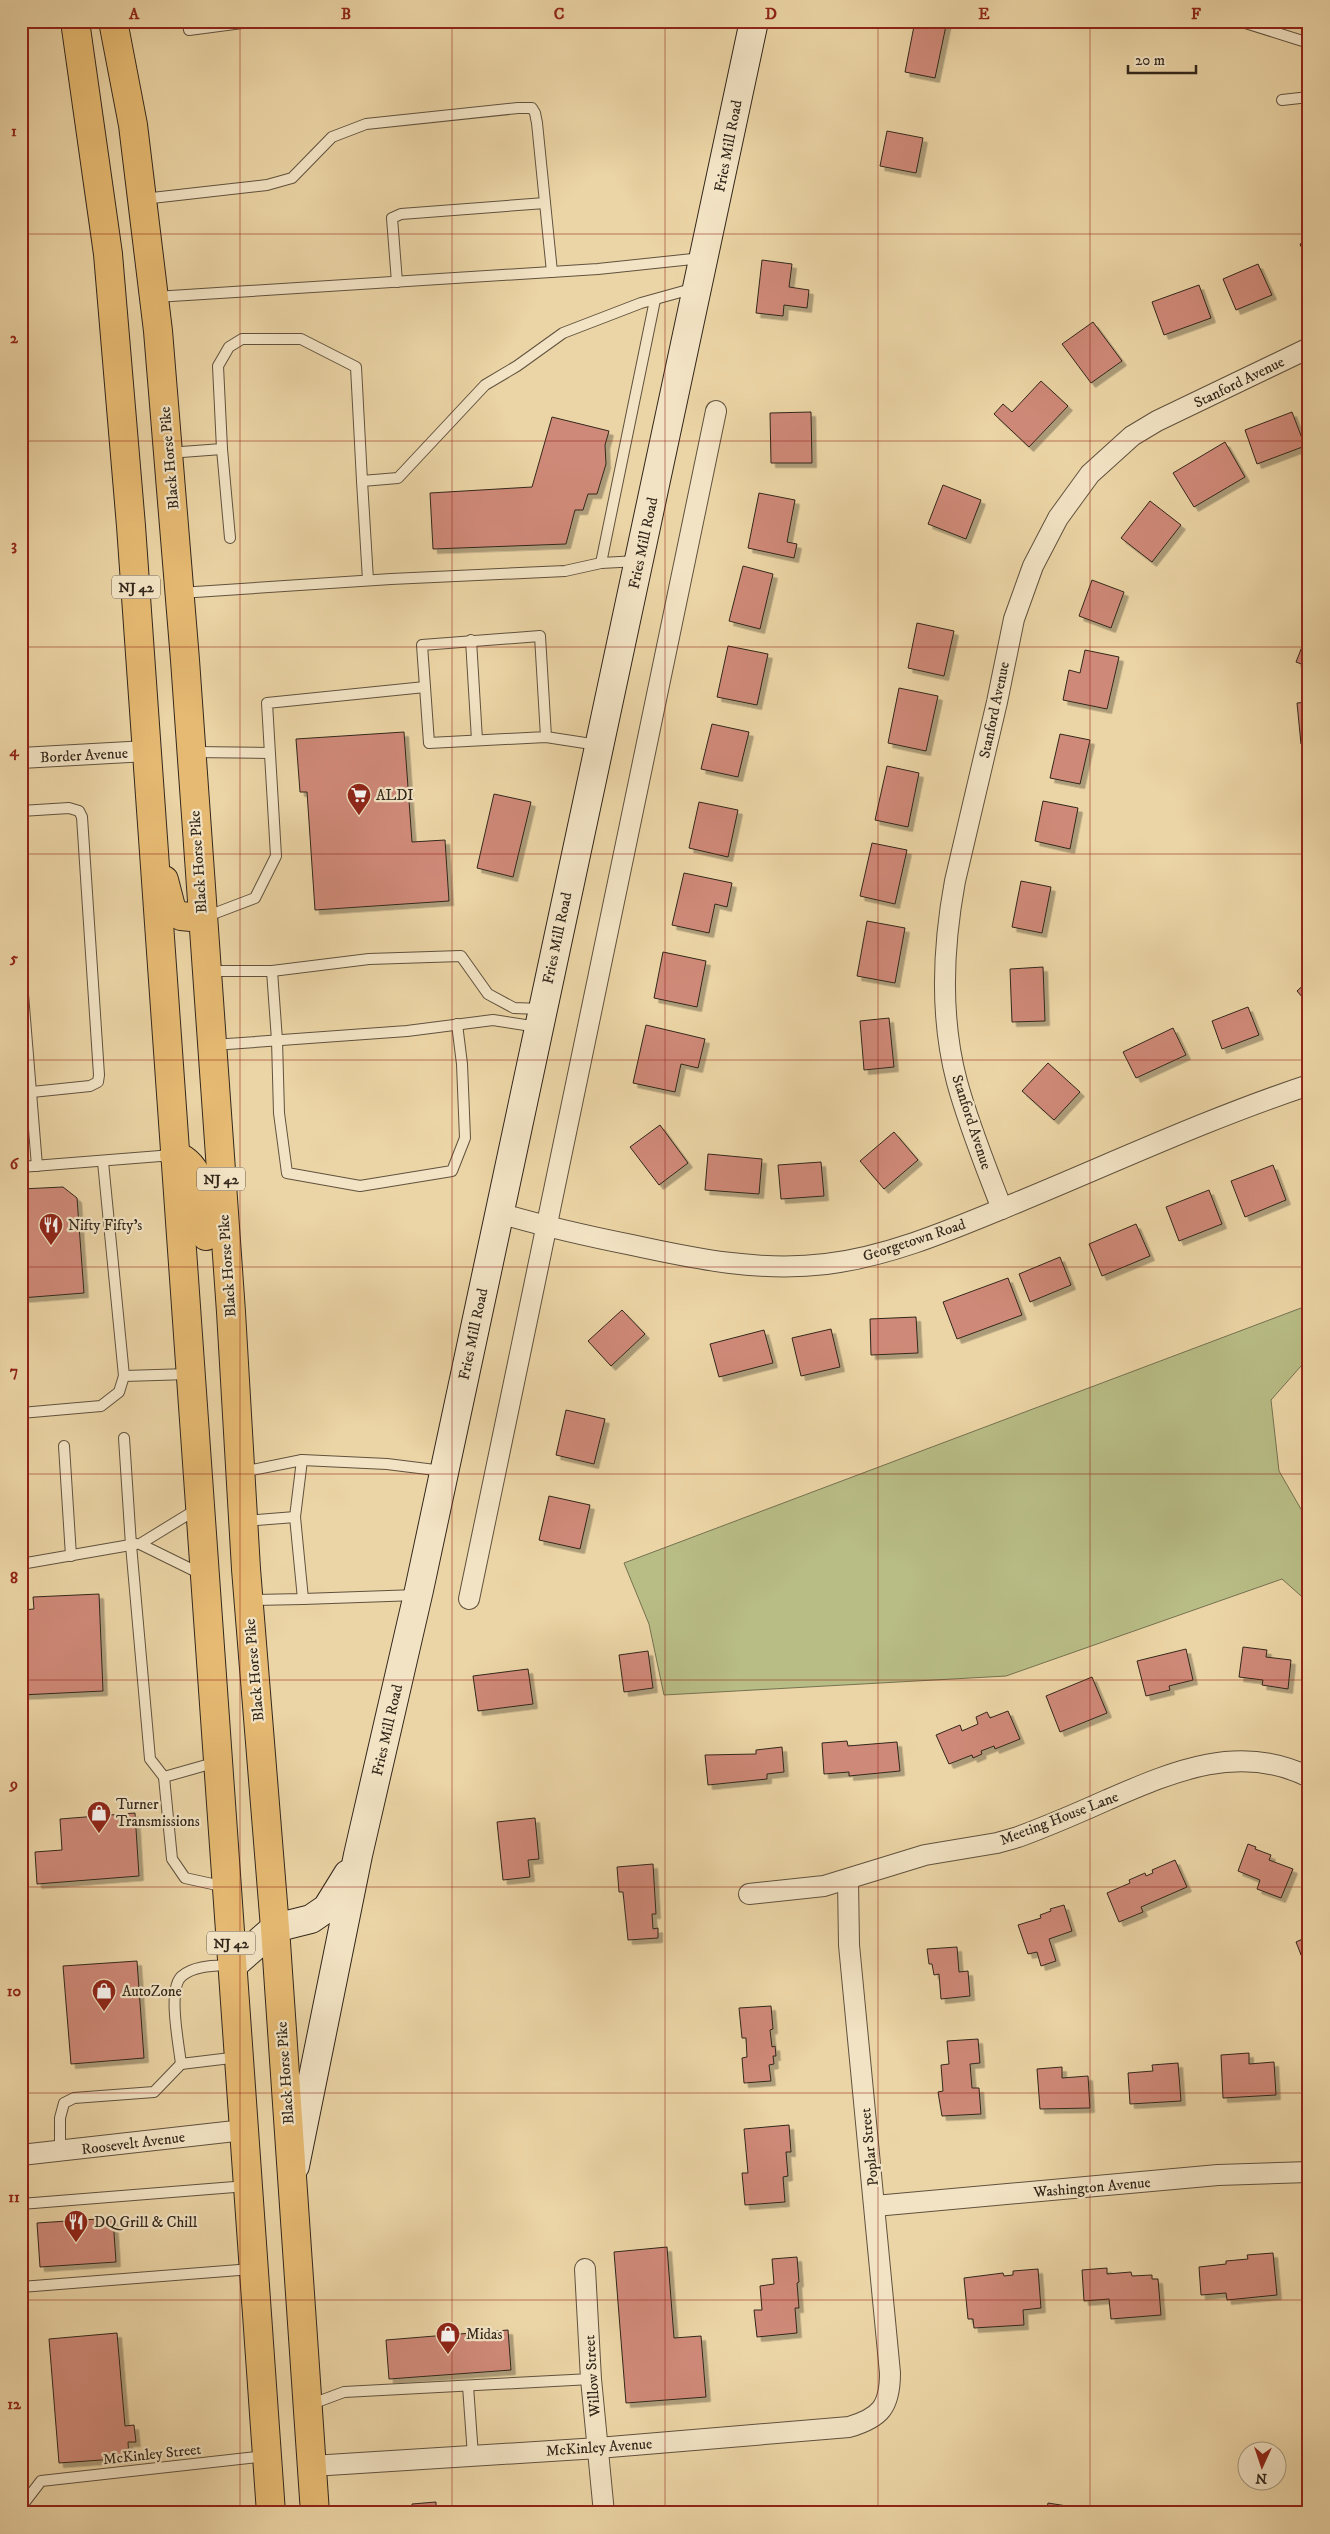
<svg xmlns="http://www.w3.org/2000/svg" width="1330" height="2534" viewBox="0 0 1330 2534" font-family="'IM FELL DW Pica',serif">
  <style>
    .green { fill: #b8bc85; stroke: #757250 }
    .building { fill: #cf8978; stroke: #32271b; filter: url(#shadow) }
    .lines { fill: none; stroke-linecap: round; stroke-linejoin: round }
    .service-casing { stroke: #60523e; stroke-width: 12 }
    .minor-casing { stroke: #60523e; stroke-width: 22 }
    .secondary-casing { stroke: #32271b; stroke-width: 30 }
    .trunk-casing { stroke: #32271b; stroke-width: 30 }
    .service { stroke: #f2e3c4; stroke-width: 10 }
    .minor { stroke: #f2e3c4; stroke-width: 20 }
    .secondary { stroke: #f2e3c4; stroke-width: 28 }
    .trunk { stroke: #e6ba72; stroke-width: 28 }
    .grid { fill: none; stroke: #8f2418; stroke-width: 1; stroke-opacity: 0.55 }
    .labels { text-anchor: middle; stroke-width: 4.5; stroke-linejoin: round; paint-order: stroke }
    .shield { fill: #f2e3c4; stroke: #6c5f4e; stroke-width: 1 }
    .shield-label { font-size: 14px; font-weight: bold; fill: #32271b }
    .street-label { font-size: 15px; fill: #32271b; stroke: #f2e3c4 }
    .poi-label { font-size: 15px; fill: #32271b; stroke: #f2e3c4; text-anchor: start }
    .neatline { fill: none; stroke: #8f2418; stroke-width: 2 }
    .grid-label { font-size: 16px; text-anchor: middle; font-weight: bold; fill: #8f2418 }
  </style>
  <defs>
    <filter id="shadow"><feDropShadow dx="4.5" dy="4.5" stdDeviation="0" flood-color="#0004"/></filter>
  </defs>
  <rect width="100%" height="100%" fill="#ebd4a5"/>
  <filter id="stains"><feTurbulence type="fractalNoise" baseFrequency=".004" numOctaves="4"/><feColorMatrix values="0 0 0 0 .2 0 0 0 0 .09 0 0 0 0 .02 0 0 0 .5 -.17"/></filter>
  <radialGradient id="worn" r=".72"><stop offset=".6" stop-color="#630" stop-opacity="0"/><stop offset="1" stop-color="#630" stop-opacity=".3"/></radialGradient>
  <polygon class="green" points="1309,1305 1309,1366 1301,1366 1271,1400 1279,1471 1309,1523 1309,1603 1282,1579 1006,1676 664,1695 649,1624 624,1563"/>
  <g class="building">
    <polygon points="915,21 947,21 935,78 905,72"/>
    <polygon points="887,131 923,138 916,173 880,166"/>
    <polygon points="1309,240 1309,265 1300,244"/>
    <polygon points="762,260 792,264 789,287 809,290 807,308 784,305 783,316 756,313"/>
    <polygon points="1258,264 1272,295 1236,310 1223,279"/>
    <polygon points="1199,285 1211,318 1164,335 1152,302"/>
    <polygon points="1093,322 1122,361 1091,383 1062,344"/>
    <polygon points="1041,381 1068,406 1029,447 994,414 1003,404 1012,412"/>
    <polygon points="811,412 812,463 771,463 770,413"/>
    <polygon points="1292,412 1305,446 1257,464 1245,430"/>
    <polygon points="552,417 609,431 605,445 606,464 597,494 588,494 583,510 575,510 566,544 433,549 430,493 532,487"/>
    <polygon points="1225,442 1245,477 1194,507 1173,473"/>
    <polygon points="943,485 981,500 966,539 928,524"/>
    <polygon points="759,493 795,500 787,542 797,544 794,558 748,548"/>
    <polygon points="1150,501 1181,525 1152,562 1121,538"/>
    <polygon points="743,566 773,574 760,629 729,621"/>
    <polygon points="1092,580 1124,592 1111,628 1079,616"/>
    <polygon points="917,623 954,631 944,676 908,668"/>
    <polygon points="1309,629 1309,667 1296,662"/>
    <polygon points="728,646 768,654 757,705 717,697"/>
    <polygon points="1085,650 1119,657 1107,709 1063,700 1069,670 1080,673"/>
    <polygon points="899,688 938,696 926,751 888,743"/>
    <polygon points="1309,702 1309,744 1301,744 1297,703"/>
    <polygon points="712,724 749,732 738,777 701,769"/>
    <polygon points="404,732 412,842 445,840 449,901 315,910 307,792 300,792 296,739"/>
    <polygon points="1060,734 1090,740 1080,784 1050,778"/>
    <polygon points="887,766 919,773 908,827 875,820"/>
    <polygon points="494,794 531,802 513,877 477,868"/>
    <polygon points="1043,801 1078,808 1070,849 1035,841"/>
    <polygon points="699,802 738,810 728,857 689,848"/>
    <polygon points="872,843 907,850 895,904 860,896"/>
    <polygon points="684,873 732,883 727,907 715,904 709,933 672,925"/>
    <polygon points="1021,881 1051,887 1042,933 1012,927"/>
    <polygon points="867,921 905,928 895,983 857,976"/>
    <polygon points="663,952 706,961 697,1007 654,998"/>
    <polygon points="1043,967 1045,1021 1012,1022 1010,969"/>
    <polygon points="1309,980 1309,1005 1297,991"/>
    <polygon points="1248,1007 1259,1035 1222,1049 1212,1021"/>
    <polygon points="889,1018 894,1067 864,1070 860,1021"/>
    <polygon points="646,1025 705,1039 698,1068 681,1064 675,1092 633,1083"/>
    <polygon points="1173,1028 1186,1055 1136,1078 1123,1052"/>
    <polygon points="1048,1063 1080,1092 1054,1120 1022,1091"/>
    <polygon points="660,1125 688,1163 659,1185 630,1147"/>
    <polygon points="894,1132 918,1160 884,1189 860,1161"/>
    <polygon points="708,1154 762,1159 759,1194 705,1190"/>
    <polygon points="821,1162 824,1196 781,1199 778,1165"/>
    <polygon points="1273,1165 1286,1200 1245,1217 1231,1181"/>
    <polygon points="63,1187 77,1198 84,1293 21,1298 21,1189"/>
    <polygon points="1209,1190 1222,1224 1179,1241 1166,1207"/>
    <polygon points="1136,1224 1150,1256 1102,1276 1089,1244"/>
    <polygon points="1060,1257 1071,1285 1030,1302 1019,1274"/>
    <polygon points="1008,1278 1022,1315 957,1339 943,1302"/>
    <polygon points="622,1310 645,1334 611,1366 588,1341"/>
    <polygon points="916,1317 918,1353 871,1355 870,1319"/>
    <polygon points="831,1329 840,1367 801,1376 792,1338"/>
    <polygon points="764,1330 773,1363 719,1377 710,1344"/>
    <polygon points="566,1410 605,1419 594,1464 556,1455"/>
    <polygon points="549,1496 590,1505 580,1549 539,1540"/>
    <polygon points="99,1594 103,1691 21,1695 21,1610 34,1609 33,1597"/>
    <polygon points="1243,1647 1267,1650 1266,1657 1291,1660 1288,1689 1262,1685 1263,1680 1239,1677"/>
    <polygon points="1186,1649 1193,1680 1169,1686 1170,1690 1146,1696 1137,1661"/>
    <polygon points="648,1651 653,1688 624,1692 619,1655"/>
    <polygon points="528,1669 533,1704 478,1711 473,1676"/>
    <polygon points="1092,1677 1107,1713 1060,1732 1046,1696"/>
    <polygon points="1008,1711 1020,1739 995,1749 994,1746 981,1751 982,1754 973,1758 972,1755 949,1764 936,1735 960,1725 962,1731 978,1724 976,1717 987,1712 990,1718"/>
    <polygon points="847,1741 848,1746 897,1742 900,1771 849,1776 849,1772 824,1774 822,1743"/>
    <polygon points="782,1747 784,1772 767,1774 767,1779 708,1785 705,1755 756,1754 756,1750"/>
    <polygon points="135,1813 139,1876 37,1884 35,1852 62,1850 60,1819"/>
    <polygon points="535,1818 539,1859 528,1860 530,1877 503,1880 497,1822"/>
    <polygon points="1248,1844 1256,1847 1255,1849 1271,1855 1269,1860 1293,1869 1281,1898 1257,1889 1260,1880 1238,1871"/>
    <polygon points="1175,1860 1187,1887 1141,1907 1143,1912 1119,1922 1107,1893 1130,1883 1129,1880 1145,1873 1146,1876 1153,1873 1152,1870"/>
    <polygon points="653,1864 656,1914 652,1914 653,1929 658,1928 658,1938 628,1940 623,1892 619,1892 617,1867"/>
    <polygon points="1064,1905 1072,1931 1049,1939 1056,1961 1041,1966 1037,1952 1028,1954 1018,1925 1041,1918 1040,1915 1051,1911 1050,1909"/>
    <polygon points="1309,1936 1309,1969 1307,1970 1296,1942"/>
    <polygon points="957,1947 959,1972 968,1971 970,1996 941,1999 939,1974 934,1975 932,1964 929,1964 927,1949"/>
    <polygon points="137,1961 144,2058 71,2064 63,1966"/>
    <polygon points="771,2006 773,2029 770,2030 772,2047 775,2046 776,2056 773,2056 774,2064 769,2065 771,2081 744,2083 742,2058 747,2057 746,2038 742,2038 739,2008"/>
    <polygon points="978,2039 980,2063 970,2064 972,2088 979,2088 981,2114 942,2116 938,2092 943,2091 941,2065 949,2064 947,2041"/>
    <polygon points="1249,2053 1249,2064 1274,2062 1276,2095 1223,2098 1221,2055"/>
    <polygon points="1178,2063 1181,2101 1130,2104 1128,2073 1153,2071 1152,2065"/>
    <polygon points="1062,2067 1062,2078 1088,2076 1090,2108 1040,2109 1037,2069"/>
    <polygon points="789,2125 791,2152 786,2152 788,2176 783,2177 785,2202 745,2205 742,2173 748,2173 744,2129"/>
    <polygon points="113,2218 116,2262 40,2267 37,2223"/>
    <polygon points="667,2247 674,2338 701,2336 706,2397 626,2403 614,2252"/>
    <polygon points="1273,2253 1277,2295 1227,2300 1226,2293 1201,2295 1199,2267 1226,2264 1226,2261 1248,2259 1247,2255"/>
    <polygon points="797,2257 799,2282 797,2283 799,2308 795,2308 797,2333 757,2337 754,2310 762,2310 760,2286 774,2284 772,2259"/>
    <polygon points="1107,2268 1107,2274 1131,2272 1132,2276 1152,2275 1152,2279 1158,2279 1161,2315 1111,2319 1109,2299 1084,2301 1082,2270"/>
    <polygon points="1038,2269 1041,2308 1023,2310 1024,2325 974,2328 973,2319 968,2319 964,2278 1003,2273 1004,2276 1013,2275 1013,2271"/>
    <polygon points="508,2330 511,2370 389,2379 386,2340"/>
    <polygon points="117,2333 125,2426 134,2425 136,2442 128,2442 129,2458 59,2463 49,2339"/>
    <polygon points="436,2502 436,2513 412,2513 412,2504"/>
    <polygon points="1048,2503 1111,2513 1046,2513"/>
    <polygon points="997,2508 998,2513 967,2513 967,2510"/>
  </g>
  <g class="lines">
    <defs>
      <g id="service">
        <polyline points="188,21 189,30 258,21"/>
        <polyline points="1239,21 1309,43"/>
        <polyline points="1282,100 1309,97"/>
        <polyline points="143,199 267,185 292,178 332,137 366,124 518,108 532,108 535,113 537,123 552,272"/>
        <polyline points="397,282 392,218 401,214 545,203"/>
        <polyline points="155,297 598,269 702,258"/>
        <polyline points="222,449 230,538"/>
        <polyline points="168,453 222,449 218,366 229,347 242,339 301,339 356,367 362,481 398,478 485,385 517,366 563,333 641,303 695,288"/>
        <polyline points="362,481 368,580"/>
        <polyline points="601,563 655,300"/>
        <polyline points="180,593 391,579 565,571 601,563 638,561"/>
        <polyline points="471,640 477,740"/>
        <polyline points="546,737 540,636 422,645 429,743 546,737 598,745"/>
        <polyline points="193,752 269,753"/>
        <polyline points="21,811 69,808 79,811 82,817 99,1075 98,1082 90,1086 32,1092"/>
        <polyline points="205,917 255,898 276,856 267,703 425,687"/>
        <polyline points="21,970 37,1166"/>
        <polyline points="207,971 272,971 369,959 461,956 488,994 514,1008 541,1009"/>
        <polyline points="272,971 277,1040 279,1113 287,1173 360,1186 452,1171 465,1138 462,1064 457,1024"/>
        <polyline points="213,1045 407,1031 493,1020 538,1027"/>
        <polyline points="21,1167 173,1155"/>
        <polyline points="124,1376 189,1374"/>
        <polyline points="21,1413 101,1406 119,1392 124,1376 103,1162"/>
        <polyline points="124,1438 131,1545 150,1759 164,1777"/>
        <polyline points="64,1446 71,1556"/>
        <polyline points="242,1472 302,1460 387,1464 443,1471"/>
        <polyline points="197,1509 140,1544 201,1574"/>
        <polyline points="295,1517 302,1460"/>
        <polyline points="244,1521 295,1517 303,1599 250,1600"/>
        <polyline points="21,1564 136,1544"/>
        <polyline points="303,1599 417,1595"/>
        <polyline points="217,1762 164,1777 172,1859 185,1878 226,1887"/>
        <path d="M232 1965C216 1966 195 1965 182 1976 167 1988 179 2045 181 2064L239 2057"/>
        <polyline points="60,2151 60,2118 64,2103 74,2098 154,2092 181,2064"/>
        <polyline points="21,2204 247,2186"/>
        <polyline points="21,2287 252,2269"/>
        <polyline points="468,2386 473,2456"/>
        <polyline points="309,2405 344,2392 591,2379"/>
        <polyline points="21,2507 41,2481 266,2456"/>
        <polyline points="178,2513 196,2513"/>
      </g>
      <g id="minor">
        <polyline points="21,758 147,751"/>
        <path d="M1002 1209C986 1167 969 1126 957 1082 940 1018 943 946 955 881L997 702 1014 619 1033 566 1058 518 1090 474 1132 436 1157 421 1309 348"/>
        <path d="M499 1213C543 1226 587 1236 632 1245 696 1259 760 1272 826 1264 892 1256 955 1228 1016 1203 1113 1163 1209 1118 1309 1085"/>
        <polyline points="469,1599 716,411"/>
        <path d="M749 1894 824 1886 925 1855 997 1843 1018 1837C1048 1826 1078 1813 1107 1800 1172 1772 1239 1742 1309 1777"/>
        <polyline points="21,2155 244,2130"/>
        <polyline points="875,2206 1218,2175 1309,2172"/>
        <polyline points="585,2269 591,2379 604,2513"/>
        <path d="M312 2466 598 2448 849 2427C880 2418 890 2407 890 2373L849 1945 848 1880"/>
      </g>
      <g id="secondary">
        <polyline points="233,1965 275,1928 311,1919 327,1908 348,1874"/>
        <polyline points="295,2166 358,1855 419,1590 754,21"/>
      </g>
      <g id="trunk">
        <polyline points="75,21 108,254 131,526 271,2513"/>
        <polyline points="113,21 133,125 158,331 185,660 231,1312 246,1569 275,1928 315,2513"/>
        <polyline points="164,880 172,911 181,916 202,918"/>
        <path d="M174 1155C206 1166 205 1208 206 1236"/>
      </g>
    </defs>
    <use href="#service" class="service-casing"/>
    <use href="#minor" class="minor-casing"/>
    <use href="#secondary" class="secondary-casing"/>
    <use href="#trunk" class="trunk-casing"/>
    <use href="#service" class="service"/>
    <use href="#minor" class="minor"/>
    <use href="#secondary" class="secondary"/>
    <use href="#trunk" class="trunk"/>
  </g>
  <path class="grid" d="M240 21V2513M452 21V2513M665 21V2513M878 21V2513M1090 21V2513M21 234H1309M21 441H1309M21 647H1309M21 854H1309M21 1060H1309M21 1267H1309M21 1474H1309M21 1680H1309M21 1887H1309M21 2093H1309M21 2300H1309"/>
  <defs>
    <symbol id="supermarket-pin" viewBox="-11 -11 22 30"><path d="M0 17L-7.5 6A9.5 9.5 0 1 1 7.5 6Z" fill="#8f2418" stroke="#f2e3c4"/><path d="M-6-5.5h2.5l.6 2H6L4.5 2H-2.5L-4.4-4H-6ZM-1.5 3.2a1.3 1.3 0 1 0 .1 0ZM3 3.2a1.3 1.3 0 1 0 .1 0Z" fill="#fff"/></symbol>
    <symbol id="restaurant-pin" viewBox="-11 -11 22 30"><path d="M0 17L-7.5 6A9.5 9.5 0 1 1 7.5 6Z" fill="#8f2418" stroke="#f2e3c4"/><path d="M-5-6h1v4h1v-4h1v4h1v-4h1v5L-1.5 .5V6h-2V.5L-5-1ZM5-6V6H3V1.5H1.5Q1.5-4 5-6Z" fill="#fff"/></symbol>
    <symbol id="shop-pin" viewBox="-11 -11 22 30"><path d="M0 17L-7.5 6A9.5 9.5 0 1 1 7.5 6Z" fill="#8f2418" stroke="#f2e3c4"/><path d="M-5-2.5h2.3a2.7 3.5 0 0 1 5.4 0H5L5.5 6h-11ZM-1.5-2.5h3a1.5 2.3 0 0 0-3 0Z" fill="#fff"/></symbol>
  </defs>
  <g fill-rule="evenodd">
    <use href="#supermarket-pin" x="345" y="781" width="28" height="38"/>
    <use href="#restaurant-pin" x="37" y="1211" width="28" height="38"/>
    <use href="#shop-pin" x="85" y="1799" width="28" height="38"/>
    <use href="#shop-pin" x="90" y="1977" width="28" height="38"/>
    <use href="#restaurant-pin" x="62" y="2208" width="28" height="38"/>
    <use href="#shop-pin" x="434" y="2320" width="28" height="38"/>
  </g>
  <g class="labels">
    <g class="shield">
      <rect x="112" y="575.5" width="48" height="23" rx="4"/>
      <rect x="197" y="1167.5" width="48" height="23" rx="4"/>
      <rect x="207" y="1931.5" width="48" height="23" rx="4"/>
    </g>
    <g class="shield-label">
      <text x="136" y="592">NJ 42</text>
      <text x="221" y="1184">NJ 42</text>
      <text x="231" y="1948">NJ 42</text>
    </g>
    <g class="street-label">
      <text transform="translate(728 146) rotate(-79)" y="5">Fries Mill Road</text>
      <text transform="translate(1239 382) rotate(-26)" y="5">Stanford Avenue</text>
      <text transform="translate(169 458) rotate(-95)" y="5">Black Horse Pike</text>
      <text transform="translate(643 543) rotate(-78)" y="5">Fries Mill Road</text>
      <text transform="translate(994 710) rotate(-78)" y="5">Stanford Avenue</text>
      <text transform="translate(84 755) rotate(-3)" y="5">Border Avenue</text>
      <text transform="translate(198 862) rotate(-94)" y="5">Black Horse Pike</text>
      <text transform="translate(557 938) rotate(-78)" y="5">Fries Mill Road</text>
      <text transform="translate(972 1122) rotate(72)" y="5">Stanford Avenue</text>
      <text transform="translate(914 1240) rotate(-18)" y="5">Georgetown Road</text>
      <text transform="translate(227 1266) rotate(-94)" y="5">Black Horse Pike</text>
      <text transform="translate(473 1334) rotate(-78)" y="5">Fries Mill Road</text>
      <text transform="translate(254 1670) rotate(-95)" y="5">Black Horse Pike</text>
      <text transform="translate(387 1730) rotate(-77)" y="5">Fries Mill Road</text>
      <text transform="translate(1059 1818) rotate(-21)" y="5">Meeting House Lane</text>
      <text transform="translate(285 2073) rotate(-94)" y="5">Black Horse Pike</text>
      <text transform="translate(133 2143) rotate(-7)" y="5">Roosevelt Avenue</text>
      <text transform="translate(869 2147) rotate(-96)" y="5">Poplar Street</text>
      <text transform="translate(1092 2187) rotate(-5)" y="5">Washington Avenue</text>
      <text transform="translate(592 2376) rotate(-94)" y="5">Willow Street</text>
      <text transform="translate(599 2447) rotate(-4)" y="5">McKinley Avenue</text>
      <text transform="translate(152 2454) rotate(-6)" y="5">McKinley Street</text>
    </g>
    <g class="poi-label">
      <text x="376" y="800">ALDI</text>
      <text x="68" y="1230">Nifty Fifty's</text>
      <text x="116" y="1809">Turner<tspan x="116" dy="17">Transmissions</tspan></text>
      <text x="122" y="1996">AutoZone</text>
      <text x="94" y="2227">DQ Grill &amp; Chill</text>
      <text x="466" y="2339">Midas</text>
    </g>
  </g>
  <rect width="1330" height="2534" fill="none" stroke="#ebd4a5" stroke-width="55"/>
  <g transform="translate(1262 2466) rotate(183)"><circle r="24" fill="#f2e3c4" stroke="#a59880"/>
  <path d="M0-4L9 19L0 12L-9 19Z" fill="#8f2418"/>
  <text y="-8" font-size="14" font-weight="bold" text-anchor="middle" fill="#32271b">N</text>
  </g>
  <path d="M1128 65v8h68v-8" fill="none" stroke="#32271b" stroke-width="2.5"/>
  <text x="1135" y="65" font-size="15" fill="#32271b" stroke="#f2e3c4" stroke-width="4" paint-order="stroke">20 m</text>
  <rect x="28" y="28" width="1274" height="2478" class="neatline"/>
  <g class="grid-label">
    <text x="134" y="19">A</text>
    <text x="346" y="19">B</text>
    <text x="559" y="19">C</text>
    <text x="771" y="19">D</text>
    <text x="984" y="19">E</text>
    <text x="1196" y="19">F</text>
    <text x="14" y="136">1</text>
    <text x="14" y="343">2</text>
    <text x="14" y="550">3</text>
    <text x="14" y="756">4</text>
    <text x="14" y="963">5</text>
    <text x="14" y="1169">6</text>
    <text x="14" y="1376">7</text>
    <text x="14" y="1583">8</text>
    <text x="14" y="1789">9</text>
    <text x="14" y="1996">10</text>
    <text x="14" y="2202">11</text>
    <text x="14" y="2409">12</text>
  </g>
  <rect width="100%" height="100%" filter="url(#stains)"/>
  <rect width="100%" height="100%" fill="url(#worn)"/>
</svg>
